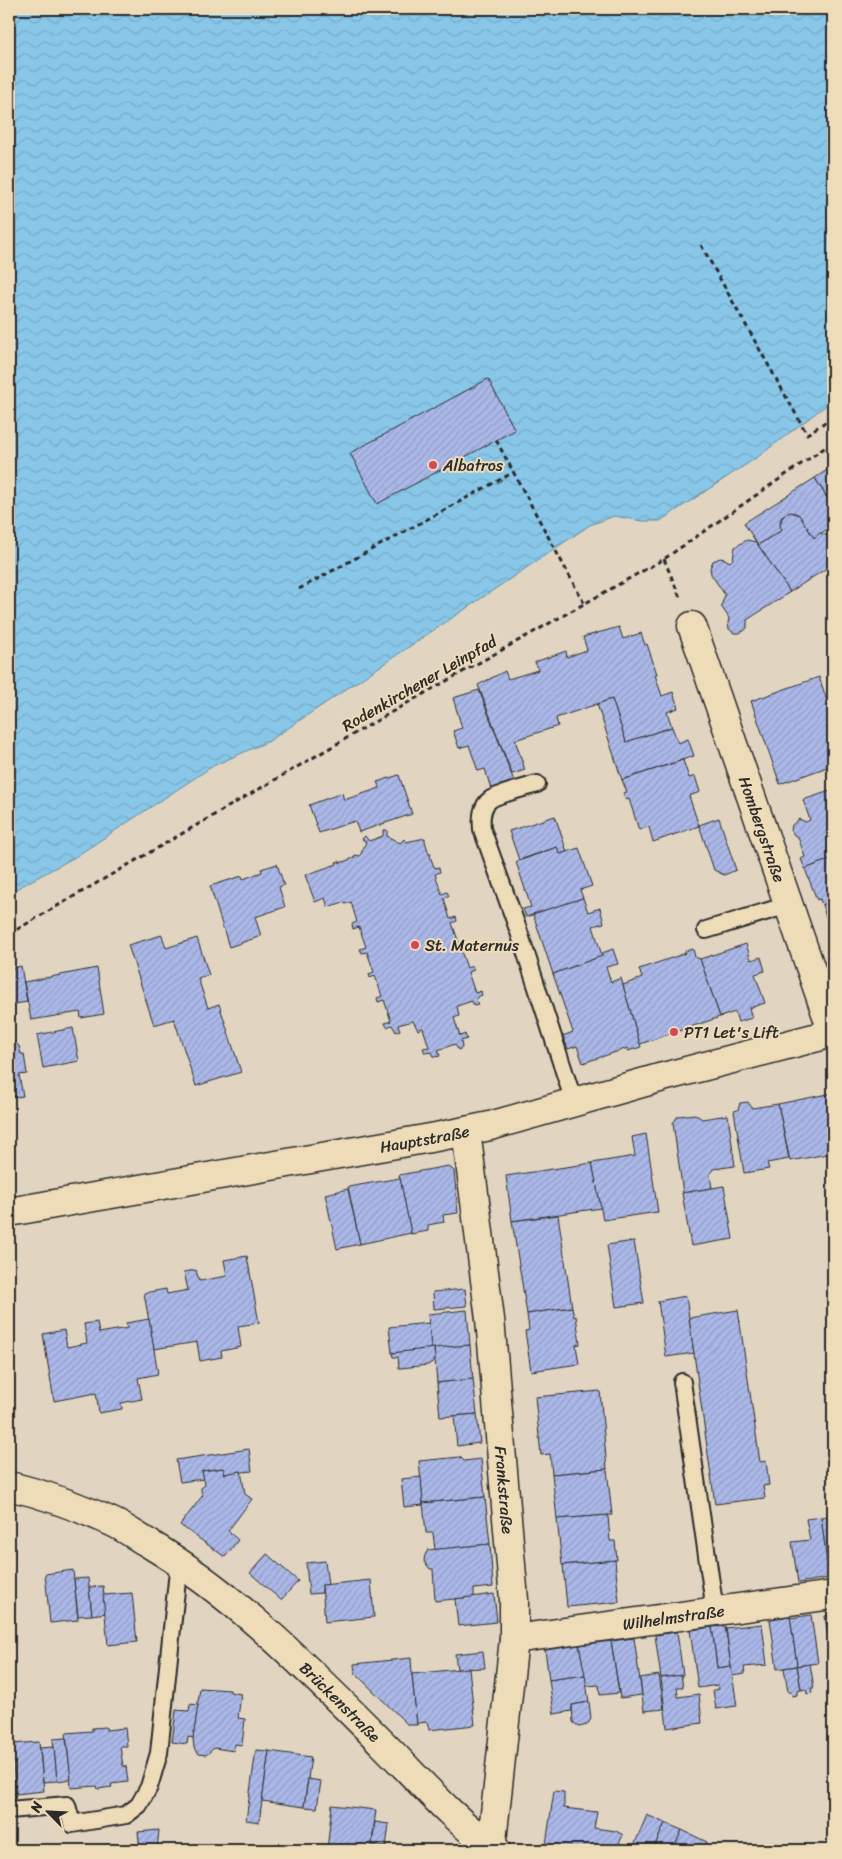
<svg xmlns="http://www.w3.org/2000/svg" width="842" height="1859" viewBox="0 0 842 1859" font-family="Sriracha,sans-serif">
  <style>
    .water { fill: url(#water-waves); stroke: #63899d }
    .building { fill: url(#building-hatch); stroke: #2b2b2b }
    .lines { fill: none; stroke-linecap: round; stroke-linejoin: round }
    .lane-casing { stroke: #2b2b2b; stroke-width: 20 }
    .street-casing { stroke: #2b2b2b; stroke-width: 31 }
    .secondary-casing { stroke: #2b2b2b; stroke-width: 31 }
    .path { stroke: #2b2b2b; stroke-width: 3; stroke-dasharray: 5 4; stroke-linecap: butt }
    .lane { stroke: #eedcb9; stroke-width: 16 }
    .street { stroke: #eedcb9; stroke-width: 28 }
    .secondary { stroke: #eedcb9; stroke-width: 28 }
    .poi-dot { fill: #d1495b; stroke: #eedcb9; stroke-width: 2 }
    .labels { text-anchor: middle; stroke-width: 4; stroke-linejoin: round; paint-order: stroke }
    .poi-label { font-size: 16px; fill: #2b2b2b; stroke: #eedcb9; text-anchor: start }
    .street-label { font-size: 16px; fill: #2b2b2b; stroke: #eedcb9 }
  </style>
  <defs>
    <pattern id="water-waves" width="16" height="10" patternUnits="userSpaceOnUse" patternTransform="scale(1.25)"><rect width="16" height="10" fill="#89c7e9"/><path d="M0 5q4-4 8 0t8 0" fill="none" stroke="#76abc8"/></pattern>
    <pattern id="building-hatch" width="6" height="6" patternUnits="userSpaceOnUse" patternTransform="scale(1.25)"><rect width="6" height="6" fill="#abb8e8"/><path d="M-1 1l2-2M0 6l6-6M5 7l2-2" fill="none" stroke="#939ec7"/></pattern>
  </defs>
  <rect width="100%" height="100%" fill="#e1d5c2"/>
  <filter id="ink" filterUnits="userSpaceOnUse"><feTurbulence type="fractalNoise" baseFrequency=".02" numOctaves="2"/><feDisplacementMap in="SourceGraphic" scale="10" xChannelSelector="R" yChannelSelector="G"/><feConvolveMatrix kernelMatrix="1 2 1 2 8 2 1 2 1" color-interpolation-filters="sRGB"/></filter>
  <g filter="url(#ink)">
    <polygon class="water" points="9,9 833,9 833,400 759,456 660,521 642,521 614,516 590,525 269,741 213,766 75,857 16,889 9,896"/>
    <g class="building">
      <polygon points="488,379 515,430 377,504 350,453"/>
      <polygon points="833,466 833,494 827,497 815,478"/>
      <polygon points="815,478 833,508 833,525 814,538 799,515 796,513 788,513 783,515 780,521 782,530 758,545 744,523"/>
      <polygon points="791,512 799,515 814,538 820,533 828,536 833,543 833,564 790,592 758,545 782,530 780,525 782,518 786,514"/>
      <polygon points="747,540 756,542 790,592 747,620 747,628 744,631 739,633 734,633 729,629 728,623 729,618 721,606 725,595 711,574 710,568 713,561 720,558 725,559 730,562 733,559 735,547"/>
      <polygon points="619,627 623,639 641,633 645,645 647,644 657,674 655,675 662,696 673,692 678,708 667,712 672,727 626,742 612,699 556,718 558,726 515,740 525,770 512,774 478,685 505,671 508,679 538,670 535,662 566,651 567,657 587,650 583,637"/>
      <polygon points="819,677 833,718 833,765 780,784 751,701"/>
      <polygon points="479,690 514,781 491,789 485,769 478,771 469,745 459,748 453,731 462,728 453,698"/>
      <polygon points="612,699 626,742 672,727 678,743 688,739 694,756 622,780 597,704"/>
      <polygon points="683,760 689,778 695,776 700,792 689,796 699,826 653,842 649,827 639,830 629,799 626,800 623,793 627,792 622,780"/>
      <polygon points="399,775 412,814 359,832 355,821 319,833 309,805 342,793 344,800 380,788 377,782"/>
      <polygon points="833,790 833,858 805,869 801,859 805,857 798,837 794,835 791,830 792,825 799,819 806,822 810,820 803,800"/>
      <polygon points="555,816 567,852 560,854 557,847 519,860 509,831"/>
      <polygon points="719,818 736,870 724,875 714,870 699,825"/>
      <polygon points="383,830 387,830 387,836 400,843 404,839 406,842 425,838 425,841 429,854 431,854 430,856 434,867 439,868 440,872 435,874 442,894 447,892 449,896 444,898 450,919 456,917 457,921 452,923 459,943 464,942 466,946 460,948 467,968 472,966 474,970 468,972 475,993 481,991 482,995 477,997 476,999 478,1005 474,1006 472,1001 457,1006 459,1016 454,1018 460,1036 465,1034 467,1039 461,1041 462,1048 458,1050 455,1044 438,1050 440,1056 434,1057 432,1052 425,1053 423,1048 429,1047 423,1028 418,1030 413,1021 398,1025 400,1030 396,1032 392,1025 387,1027 385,1023 391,1021 384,1000 378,1002 377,998 382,996 375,976 370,978 369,974 374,972 367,952 362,953 360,949 366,947 359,927 353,929 352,924 357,922 351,902 345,904 344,902 328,907 325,898 315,902 305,875 337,864 336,862 340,861 340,863 354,858 355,855 360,856 366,842 362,839 365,836 369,841 383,836"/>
      <polygon points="557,847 560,854 579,848 592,886 580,890 583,898 526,917 523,909 531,907 516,862"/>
      <polygon points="833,858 833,901 822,905 820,899 817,900 805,869"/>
      <polygon points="277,864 284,885 279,887 285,907 255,917 261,936 229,947 210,886 242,876 243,879 262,872 261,869"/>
      <polygon points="583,898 588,912 600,908 604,923 593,926 602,956 553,974 533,914"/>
      <polygon points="833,901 833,938 822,905"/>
      <polygon points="162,935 166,948 197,938 209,975 198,978 208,1008 219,1004 241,1072 196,1086 174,1019 154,1025 128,945"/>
      <polygon points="746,944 751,960 761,957 765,971 755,974 765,1003 749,1008 752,1018 738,1022 735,1012 720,1017 700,959"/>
      <polygon points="613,949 618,964 606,967 611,982 621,978 641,1047 628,1051 628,1048 583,1063 577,1046 568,1049 563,1036 573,1032 553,974 602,956 602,953"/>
      <polygon points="693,949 695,957 700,959 720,1017 640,1044 623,985 642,978 639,969 686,953 685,951"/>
      <polygon points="21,966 27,1002 9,1005 9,969"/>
      <polygon points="97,968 104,1014 81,1018 80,1012 31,1020 24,982"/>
      <polygon points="73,1028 79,1061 43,1068 37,1035"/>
      <polygon points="14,1042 19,1046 21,1054 24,1054 27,1074 19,1075 23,1096 9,1098 9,1044"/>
      <polygon points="833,1093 833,1153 790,1161 778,1104"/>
      <polygon points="748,1102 752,1108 778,1104 789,1159 767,1163 769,1169 744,1173 734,1111 738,1110 740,1103"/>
      <polygon points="695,1114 702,1119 728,1115 735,1166 713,1169 710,1175 712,1188 683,1193 673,1123 678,1116"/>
      <polygon points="646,1134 658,1212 603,1220 592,1163 635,1156 632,1137"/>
      <polygon points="592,1163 601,1208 512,1221 506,1176"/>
      <polygon points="448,1166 454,1171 458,1213 443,1215 444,1222 428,1225 428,1231 411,1234 399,1175"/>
      <polygon points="400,1178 411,1233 360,1244 348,1187"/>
      <polygon points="724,1186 733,1239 691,1246 682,1193"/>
      <polygon points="348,1189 360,1244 337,1249 325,1194"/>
      <polygon points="558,1215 572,1307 527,1314 512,1221"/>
      <polygon points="634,1241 644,1303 616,1307 607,1245"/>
      <polygon points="247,1256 259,1323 238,1326 241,1347 221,1351 222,1357 200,1361 197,1342 154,1349 144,1293 166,1289 167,1294 188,1290 184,1272 196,1270 199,1281 227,1276 224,1260"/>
      <polygon points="465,1289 467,1306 434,1309 433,1292"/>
      <polygon points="686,1296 694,1353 666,1357 658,1301"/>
      <polygon points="572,1307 574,1317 576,1316 580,1344 576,1345 579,1364 531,1371 525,1331 529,1330 527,1314"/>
      <polygon points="467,1310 470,1345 431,1349 428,1314"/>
      <polygon points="738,1310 760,1462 766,1461 769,1485 763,1486 765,1498 715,1504 689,1318"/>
      <polygon points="149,1319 158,1374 138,1378 142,1399 121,1403 122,1409 99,1413 96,1393 54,1401 43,1334 64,1330 67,1347 87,1343 84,1324 97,1322 99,1333 128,1328 126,1323"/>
      <polygon points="429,1323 431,1349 392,1353 389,1327"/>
      <polygon points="470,1345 473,1379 437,1383 434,1348"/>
      <polygon points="434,1348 435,1360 428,1365 401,1368 399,1368 398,1357 393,1357 392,1353"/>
      <polygon points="473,1379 477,1414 440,1417 437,1383"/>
      <polygon points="600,1391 607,1469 552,1474 550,1454 541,1455 535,1397"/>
      <polygon points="477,1414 480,1443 457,1446 454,1416"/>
      <polygon points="249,1449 252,1471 224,1474 224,1468 202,1471 204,1479 180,1482 176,1460"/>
      <polygon points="460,1457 464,1461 481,1459 485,1497 423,1503 419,1461"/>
      <polygon points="224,1468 224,1474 241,1471 245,1494 252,1499 228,1531 238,1540 225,1557 180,1525 203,1495 201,1491 201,1488 205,1485 202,1471"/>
      <polygon points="607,1469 612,1515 557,1519 552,1474"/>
      <polygon points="421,1477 423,1505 404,1507 401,1479"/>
      <polygon points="485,1497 490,1544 435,1550 433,1533 426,1533 423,1503"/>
      <polygon points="608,1515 610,1541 615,1541 617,1560 562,1565 557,1519"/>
      <polygon points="833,1515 833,1577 829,1578 821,1517"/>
      <polygon points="821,1517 829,1578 798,1583 792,1542 810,1540 806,1519"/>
      <polygon points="490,1544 493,1587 474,1589 474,1597 435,1601 433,1569 430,1569 424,1561 425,1555 428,1550"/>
      <polygon points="267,1554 298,1581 281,1600 250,1573"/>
      <polygon points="615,1560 619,1602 567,1607 563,1565"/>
      <polygon points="325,1561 328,1585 322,1585 322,1593 309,1594 306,1563"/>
      <polygon points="73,1570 78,1620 50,1623 45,1574"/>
      <polygon points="88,1578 92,1615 78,1616 74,1579"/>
      <polygon points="371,1580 374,1617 325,1622 322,1585"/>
      <polygon points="103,1586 106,1613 92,1615 89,1587"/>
      <polygon points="132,1593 137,1642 108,1645 103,1595"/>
      <polygon points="494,1594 497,1622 458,1626 455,1599"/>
      <polygon points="811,1615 818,1663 797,1666 790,1618"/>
      <polygon points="833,1615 833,1659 831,1659 825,1616"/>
      <polygon points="790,1616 797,1666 777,1669 770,1619"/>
      <polygon points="762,1624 767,1665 744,1667 745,1674 732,1676 726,1628"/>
      <polygon points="725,1626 731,1666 717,1668 712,1627"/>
      <polygon points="712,1627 717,1668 731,1666 737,1706 716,1709 713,1690 719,1689 718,1685 698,1688 690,1630"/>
      <polygon points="677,1632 683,1675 661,1678 655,1635"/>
      <polygon points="634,1638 642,1695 620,1698 611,1641"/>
      <polygon points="611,1641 619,1693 600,1695 599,1685 586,1686 579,1645"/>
      <polygon points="579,1645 585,1675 549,1680 545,1650"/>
      <polygon points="483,1651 485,1668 457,1669 455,1654"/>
      <polygon points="411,1658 412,1674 417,1725 408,1725 355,1673 354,1664"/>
      <polygon points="810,1664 814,1688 811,1688 812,1693 807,1694 806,1689 801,1690 797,1666"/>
      <polygon points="797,1666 801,1690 797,1691 797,1695 792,1696 791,1692 788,1692 784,1668"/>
      <polygon points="469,1668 475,1725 429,1730 427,1722 419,1723 417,1725 412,1674"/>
      <polygon points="585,1675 589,1702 572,1705 572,1711 554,1714 549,1680"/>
      <polygon points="659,1675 664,1709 644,1711 640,1678"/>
      <polygon points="681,1675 683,1687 677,1687 678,1697 699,1694 702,1723 667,1728 661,1678"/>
      <polygon points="200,1688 230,1690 230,1692 241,1694 238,1718 245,1719 242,1745 235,1744 234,1751 214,1748 206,1755 199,1754 194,1748 193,1738"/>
      <polygon points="589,1702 591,1719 587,1725 579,1727 573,1722 572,1705"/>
      <polygon points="190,1704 198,1705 193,1738 188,1737 187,1744 172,1742 176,1710 189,1711"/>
      <polygon points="106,1727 106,1730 125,1728 127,1746 120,1746 123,1766 126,1766 128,1782 111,1784 112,1787 98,1789 97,1786 71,1788 66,1733 92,1731 92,1728"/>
      <polygon points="66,1738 71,1779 57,1781 53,1739"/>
      <polygon points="39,1742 44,1791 16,1794 11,1744"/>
      <polygon points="11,1744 16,1794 9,1795 9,1745"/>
      <polygon points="54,1747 57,1781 43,1782 40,1748"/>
      <polygon points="256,1750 269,1751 259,1822 246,1820"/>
      <polygon points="269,1751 311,1757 304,1807 262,1801"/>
      <polygon points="308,1779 321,1781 317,1808 304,1807"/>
      <polygon points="554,1791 564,1792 564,1808 597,1812 594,1828 616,1831 623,1835 616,1850 550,1850 546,1844"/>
      <polygon points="332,1805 376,1810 371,1850 327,1850"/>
      <polygon points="647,1815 665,1823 653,1850 632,1850"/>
      <polygon points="375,1822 389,1824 386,1847 372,1845"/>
      <polygon points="665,1823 682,1830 673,1850 653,1850"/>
      <polygon points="159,1830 157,1850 140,1850 138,1832"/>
      <polygon points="682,1830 707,1842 703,1850 673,1850"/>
      <polygon points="114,1844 115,1849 126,1847 126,1850 99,1850 101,1850 101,1845"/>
    </g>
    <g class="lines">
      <defs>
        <g id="lane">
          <path d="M537 784C527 787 497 795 491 799 481 806 481 818 482 829L519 932 574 1102"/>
          <polyline points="706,930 788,905"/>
          <polyline points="682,1382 715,1611"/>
          <polyline points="9,1810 67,1805 72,1824 126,1815 139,1805 149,1787 159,1753 179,1561"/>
        </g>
        <g id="street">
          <path id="s1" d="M692 626 833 1033"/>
          <path id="s2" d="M466 1131 490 1319 514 1600V1639L491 1850"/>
          <path id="s3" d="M514 1639 833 1595"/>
        </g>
        <g id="secondary">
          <path id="s4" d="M9 1212 436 1137 490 1126 663 1077 833 1033"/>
          <path id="s5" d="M9 1486C44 1494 79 1507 112 1522 125 1528 136 1536 148 1543 236 1595 311 1672 383 1744 419 1780 454 1821 496 1850"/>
        </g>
      </defs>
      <use href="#lane" class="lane-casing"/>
      <use href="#street" class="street-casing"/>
      <use href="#secondary" class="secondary-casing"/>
      <g class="path">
        <polyline points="701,245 807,434 833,417"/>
        <polyline points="496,440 584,603"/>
        <polyline points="664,559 681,600"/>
        <polyline points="299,589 514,472"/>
        <polyline points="9,934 409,702 664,559 833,442"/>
      </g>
      <use href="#lane" class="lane"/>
      <use href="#street" class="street"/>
      <use href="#secondary" class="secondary"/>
    </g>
  </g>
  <g class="poi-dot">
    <circle cx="433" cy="465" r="5"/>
    <circle cx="415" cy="945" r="5"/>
    <circle cx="674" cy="1032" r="5"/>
  </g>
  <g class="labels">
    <g class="poi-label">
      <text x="443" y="471">Albatros</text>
      <text x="425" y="951">St. Maternus</text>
      <text x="684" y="1038">PT1 Let's Lift</text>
    </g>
    <g class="street-label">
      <text transform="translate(419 683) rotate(-30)" y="6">Rodenkirchener Leinpfad</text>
      <text dy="6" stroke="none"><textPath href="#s1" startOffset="215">Hombergstraße</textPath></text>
      <text dy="6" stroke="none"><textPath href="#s4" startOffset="422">Hauptstraße</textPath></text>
      <text dy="6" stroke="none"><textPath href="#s2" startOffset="361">Frankstraße</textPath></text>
      <text dy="6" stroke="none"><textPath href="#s3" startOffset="161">Wilhelmstraße</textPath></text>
      <text dy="6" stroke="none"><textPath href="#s5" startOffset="401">Brückenstraße</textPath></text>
    </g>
  </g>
  <rect width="842" height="1859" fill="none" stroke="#eedcb9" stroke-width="30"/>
  <rect x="15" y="15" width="812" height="1829" fill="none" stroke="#2b2b2b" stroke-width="2" filter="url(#ink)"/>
  <g transform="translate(48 1812) rotate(294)" stroke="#eedcb9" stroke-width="4" paint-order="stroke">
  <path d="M0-4L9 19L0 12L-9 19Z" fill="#2b2b2b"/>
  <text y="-8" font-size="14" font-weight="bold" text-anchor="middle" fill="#2b2b2b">N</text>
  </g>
</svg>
